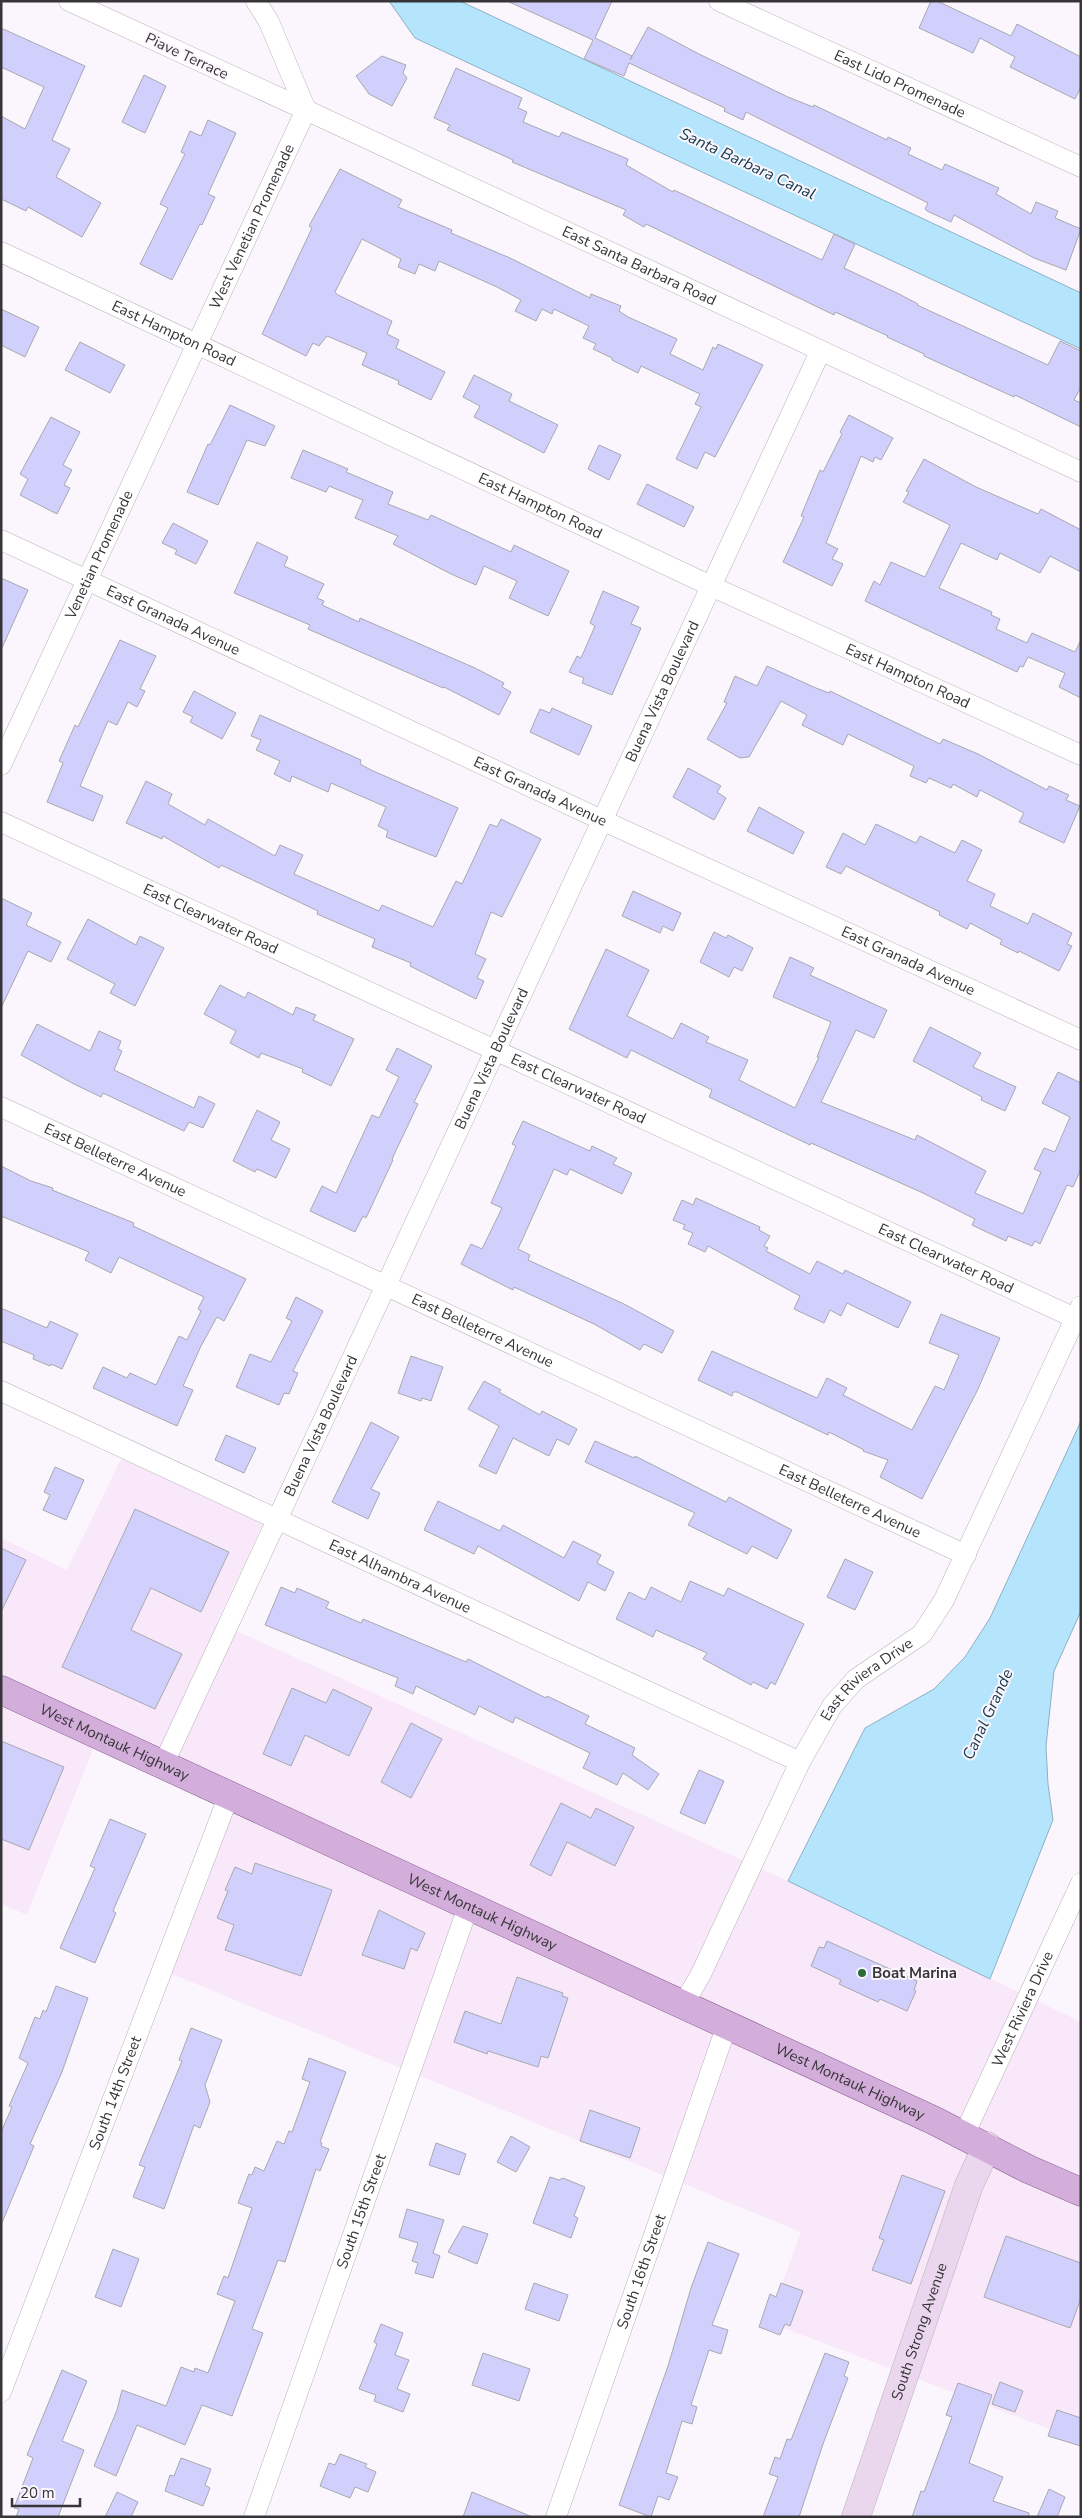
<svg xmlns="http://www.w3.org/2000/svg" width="1082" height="2518" viewBox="0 0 1082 2518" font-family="'Nunito Sans',sans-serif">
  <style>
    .commercial { fill: #f8e8fa }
    .water { fill: #b4e5fc; stroke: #8eb0c1 }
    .building { fill: #d1d0fc; stroke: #a8a8b0 }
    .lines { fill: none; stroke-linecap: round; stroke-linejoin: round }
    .street-casing { stroke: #b8b3ba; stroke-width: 21 }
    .secondary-casing { stroke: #b8b3ba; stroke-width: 29 }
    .primary-casing { stroke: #8b6192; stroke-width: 29 }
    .street { stroke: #fff; stroke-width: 20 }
    .secondary { stroke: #ead6ed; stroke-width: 28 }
    .primary { stroke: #d4aedb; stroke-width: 28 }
    .poi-dot { fill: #296e3a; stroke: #fbf6fd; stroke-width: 2 }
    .labels { text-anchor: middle; stroke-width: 4; stroke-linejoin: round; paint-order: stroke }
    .street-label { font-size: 15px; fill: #373538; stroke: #fbf6fd }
    .poi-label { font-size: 15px; font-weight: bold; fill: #373538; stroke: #fbf6fd; text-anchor: start }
    .water-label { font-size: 16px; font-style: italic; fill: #123a4a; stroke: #fbf6fd }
  </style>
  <rect width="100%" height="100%" fill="#fbf6fd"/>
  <polygon class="commercial" points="122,1457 263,1524 217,1622 788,1881 1081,2022 1081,2441 768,2322 801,2232 167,1972 236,1792 101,1729 27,1915 1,1904 1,1538 67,1570"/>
  <g class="water">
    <polygon points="389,1 460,1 1081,293 1081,349 415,38"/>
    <polygon points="1081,1421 1081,1611 1054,1671 1046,1746 1048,1784 1053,1820 990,1979 788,1881 865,1728 934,1689 965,1657 990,1618"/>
  </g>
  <g class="building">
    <polygon points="507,1 612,1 595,38 632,56 630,60 648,27 699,54 788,97 813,107 814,105 887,140 888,137 911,148 908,154 942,170 945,164 999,188 996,194 1031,214 1036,202 1058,211 1055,218 1081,229 1066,270 1034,258 954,215 951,222 927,211 925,209 928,203 746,112 743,120 724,111 725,108 629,63 624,76 584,59 593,40"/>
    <polygon points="931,1 937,1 1011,36 1017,24 1081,57 1081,87 1075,99 1010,67 1015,57 980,38 973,53 919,28"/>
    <polygon points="1,28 85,66 52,140 70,149 56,177 101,203 82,237 28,207 26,211 1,199 1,116 25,129 44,87 1,67"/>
    <polygon points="382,56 406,65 403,73 407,78 392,106 369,94 356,76"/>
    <polygon points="456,68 522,98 518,108 527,112 523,122 559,137 562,132 628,159 626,165 673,192 674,190 822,260 834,234 855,244 844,268 899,294 918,304 917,305 1048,365 1060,341 1081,351 1081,387 1074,400 1081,403 1081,427 1015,395 1014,397 924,356 924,354 887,337 888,336 835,312 834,315 646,224 644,227 623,215 626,210 512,162 513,160 447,130 450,125 434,118"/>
    <polygon points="144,75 166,86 145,133 122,122"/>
    <polygon points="208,120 236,133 208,194 215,197 202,225 200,224 172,280 140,264 168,208 160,204 185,154 181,152 190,131 201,136"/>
    <polygon points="340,169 402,200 398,207 452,230 451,233 510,258 590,298 591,294 621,306 619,311 628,317 677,339 670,354 703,370 713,347 716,349 718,344 763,365 715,457 705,452 697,469 676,459 701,407 695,404 700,394 641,366 638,373 612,360 612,358 593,349 596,344 583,338 589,326 554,309 552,314 542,309 536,321 515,311 521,300 497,287 439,261 435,271 419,264 415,274 398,267 401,259 362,239 335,292 338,295 392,321 387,334 399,340 396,348 445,372 431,400 398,384 399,381 362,365 367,353 327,336 319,346 313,343 306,356 262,334 312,228 309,226"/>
    <polygon points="1,309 39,327 25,357 1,345"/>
    <polygon points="80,342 125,365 110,393 65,370"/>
    <polygon points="474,375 512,394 509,401 558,425 544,453 474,417 480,406 463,397"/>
    <polygon points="230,405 275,426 265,446 247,440 218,505 187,492 208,444 210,445"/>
    <polygon points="849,415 893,438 881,460 875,457 873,462 861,456 826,543 838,549 832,559 843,564 832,586 783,562 804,517 801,516 820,470 823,472 842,434 840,432"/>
    <polygon points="51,417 80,432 63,465 72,470 64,485 70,488 57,514 20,495 28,479 20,474"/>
    <polygon points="599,445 621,455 609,480 588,469"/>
    <polygon points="303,450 348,469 346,472 393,492 388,504 428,520 431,515 511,552 514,545 569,571 548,616 509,598 517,581 484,566 476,585 451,574 393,544 398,536 355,518 363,500 329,486 326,492 291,478"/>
    <polygon points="924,459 976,487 1038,514 1041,509 1081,530 1081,572 1050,556 1040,573 1000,553 997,560 961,543 939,588 992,612 991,615 1000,619 996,629 1027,643 1032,633 1075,652 1081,640 1081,698 1059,687 1065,673 1028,657 1023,667 1020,666 1017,672 865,601 874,581 880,585 891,562 925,577 950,525 903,502 909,492 906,491"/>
    <polygon points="647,484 694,507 684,527 637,504"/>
    <polygon points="173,523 208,541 196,564 175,554 177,550 162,543"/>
    <polygon points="257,542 288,557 284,566 324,584 317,598 324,601 322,605 359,622 360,618 475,668 504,683 502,687 511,692 499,715 444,687 443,688 308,629 310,625 234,593"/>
    <polygon points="1,578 28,590 1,650"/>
    <polygon points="603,591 639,607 631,624 641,628 612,695 582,683 584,678 569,672 577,656 581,658 595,626 590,623"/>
    <polygon points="120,640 156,656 140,689 145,691 137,707 128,702 117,725 108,721 80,786 103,796 93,821 47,802 63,763 59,761 75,725 78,727"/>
    <polygon points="767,666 816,688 829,693 830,691 940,744 943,739 978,754 1047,790 1049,786 1069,795 1066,800 1080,806 1064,843 1019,822 1024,813 980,790 977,797 953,784 951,788 929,778 926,783 910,776 914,766 848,734 843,745 802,725 807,715 781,701 749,757 740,758 707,739 727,703 724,702 735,676 757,686"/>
    <polygon points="194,691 236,713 222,739 190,722 193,717 183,712"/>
    <polygon points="552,708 592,726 579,755 530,732 540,709 550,713"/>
    <polygon points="260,715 361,760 360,764 371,770 458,808 436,857 386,837 388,831 378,826 386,807 331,783 328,792 292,776 290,782 274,774 280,761 256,750 261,740 251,736"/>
    <polygon points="688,768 721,786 717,792 726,798 714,820 673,797"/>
    <polygon points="146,781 172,794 168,804 205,825 208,819 275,856 280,845 303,855 294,874 379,911 382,905 433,927 456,881 462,884 490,824 497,827 501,819 541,839 502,917 491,912 475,954 486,959 477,978 484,981 476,999 410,966 411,963 372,947 375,939 317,914 318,911 221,865 219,868 163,836 162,839 126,823"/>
    <polygon points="759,807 804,832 793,854 747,831"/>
    <polygon points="876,824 916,843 920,836 955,853 962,840 982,850 967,881 995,894 990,906 1028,924 1033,913 1072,933 1067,944 1072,946 1059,971 1019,951 1018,953 1000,944 1002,940 970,923 967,929 939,915 940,912 846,866 841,874 826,867 843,833 865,845"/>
    <polygon points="633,891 681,913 673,931 663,926 660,933 622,916"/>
    <polygon points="1,898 32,913 26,925 61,942 51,962 28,951 1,1008"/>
    <polygon points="88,919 136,945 140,936 164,948 135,1006 110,993 115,984 67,959"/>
    <polygon points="714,932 726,938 728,935 753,948 742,971 734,967 729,977 700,962"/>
    <polygon points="606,949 649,970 627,1016 673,1039 681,1023 709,1037 706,1042 748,1060 739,1080 795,1108 819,1057 817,1057 831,1022 773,997 790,957 814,968 810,975 887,1010 874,1038 856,1030 821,1102 915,1140 917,1135 986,1171 975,1193 1023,1214 1041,1172 1034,1169 1044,1148 1055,1152 1070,1117 1042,1103 1058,1072 1081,1083 1081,1169 1073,1187 1067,1185 1040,1244 1035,1241 1032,1246 1008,1236 1006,1241 976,1227 972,1225 975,1219 923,1193 811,1143 810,1145 709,1097 712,1090 631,1050 627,1058 569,1029"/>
    <polygon points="220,985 245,998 248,992 293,1015 296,1007 316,1015 313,1020 354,1039 331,1086 302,1072 303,1069 261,1053 259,1058 230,1043 236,1031 204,1014"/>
    <polygon points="37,1024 90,1051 99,1031 121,1041 118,1049 122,1051 114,1070 194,1108 199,1096 215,1104 203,1128 189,1122 184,1131 103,1093 101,1097 74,1084 21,1055"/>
    <polygon points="930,1027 981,1053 973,1067 1016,1087 1005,1111 981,1100 982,1097 913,1061"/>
    <polygon points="397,1048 432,1066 414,1102 418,1104 392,1159 393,1160 366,1218 363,1216 355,1232 310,1211 322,1186 336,1193 372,1115 379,1118 399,1077 386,1070"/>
    <polygon points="257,1110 280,1122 271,1140 290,1149 276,1178 257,1169 255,1172 233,1161"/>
    <polygon points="523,1121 590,1151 592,1146 617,1158 613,1164 632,1173 622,1194 570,1169 567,1175 554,1169 518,1249 530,1255 528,1260 624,1304 674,1331 662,1353 644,1344 640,1350 594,1324 514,1287 513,1290 461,1264 471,1244 482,1249 502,1208 491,1203 516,1146 512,1144"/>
    <polygon points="1,1166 31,1181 53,1188 52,1190 134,1223 133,1226 246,1279 224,1321 217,1317 201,1346 183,1386 193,1390 177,1426 93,1388 103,1367 127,1378 130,1373 156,1385 179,1336 187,1340 201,1311 198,1309 204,1297 119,1257 111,1273 85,1260 89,1252 1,1216"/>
    <polygon points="696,1198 760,1227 759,1230 770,1236 764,1246 768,1248 766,1251 810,1274 817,1261 843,1274 845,1270 911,1302 898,1328 847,1303 841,1316 830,1310 824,1323 794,1309 800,1296 708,1246 705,1252 688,1244 693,1233 683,1229 685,1225 673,1220 682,1200 693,1205"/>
    <polygon points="296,1297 323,1311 293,1371 298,1373 289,1394 284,1393 279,1405 236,1387 250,1354 271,1362 292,1321 286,1318"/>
    <polygon points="1,1308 47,1328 50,1321 78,1334 62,1369 51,1364 50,1366 33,1359 34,1355 1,1341"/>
    <polygon points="941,1314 1000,1338 978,1389 922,1499 880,1477 888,1460 863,1451 864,1450 829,1432 828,1435 737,1392 733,1392 732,1396 698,1380 712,1351 817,1398 827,1378 847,1388 843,1395 912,1430 935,1386 944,1390 959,1355 929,1343"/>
    <polygon points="411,1356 443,1367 431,1401 422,1398 421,1401 398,1393"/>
    <polygon points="484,1381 501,1390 499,1392 540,1415 542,1411 577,1429 569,1445 557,1439 549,1456 513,1438 496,1474 479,1466 499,1426 468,1409"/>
    <polygon points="371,1422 399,1437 371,1489 380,1493 368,1519 332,1502"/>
    <polygon points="226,1435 256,1448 244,1473 215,1460"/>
    <polygon points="595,1441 634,1458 635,1456 726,1502 729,1497 792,1530 777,1559 752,1546 747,1554 688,1525 695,1513 585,1462"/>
    <polygon points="55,1467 84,1480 66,1520 43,1510 50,1495 44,1492"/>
    <polygon points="438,1501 500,1531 503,1525 564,1558 573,1541 601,1555 597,1563 614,1572 605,1591 588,1582 579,1601 478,1546 474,1554 424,1530"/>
    <polygon points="135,1509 229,1552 201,1612 151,1588 131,1630 182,1654 155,1709 62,1667"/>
    <polygon points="1,1548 26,1560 1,1612"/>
    <polygon points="845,1559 873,1572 855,1610 827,1597"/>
    <polygon points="690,1581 724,1596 728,1588 804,1624 775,1685 771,1682 767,1689 753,1682 751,1685 703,1659 707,1653 656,1630 653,1637 616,1619 629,1592 645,1600 651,1587 681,1602"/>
    <polygon points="281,1587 295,1593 297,1588 329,1602 326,1608 361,1623 363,1619 466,1662 468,1659 546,1698 547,1696 589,1716 585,1724 635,1748 632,1755 659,1774 648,1790 623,1773 617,1785 583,1768 590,1753 515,1717 513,1723 479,1706 475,1715 416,1686 413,1694 395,1686 398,1678 265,1625"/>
    <polygon points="292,1688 326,1703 333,1689 372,1708 349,1756 305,1735 291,1766 263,1754"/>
    <polygon points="411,1723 442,1739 411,1798 381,1782"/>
    <polygon points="1,1741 64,1767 29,1850 1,1839"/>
    <polygon points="699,1770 724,1781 705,1824 680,1813"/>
    <polygon points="561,1803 591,1818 596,1808 634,1827 615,1866 567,1842 551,1876 530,1865"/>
    <polygon points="110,1819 146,1834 113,1911 116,1913 95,1963 60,1948 95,1868 90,1866"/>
    <polygon points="255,1863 332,1890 301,1976 225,1950 234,1925 217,1918 228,1891 225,1890 235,1867 252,1874"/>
    <polygon points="379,1910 425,1933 417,1951 411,1948 404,1969 362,1955"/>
    <polygon points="827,1941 917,1981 914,1990 916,1991 907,2011 880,1999 878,2002 839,1984 841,1980 811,1966 819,1947 824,1948"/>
    <polygon points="517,1977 563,1993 562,1996 568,1998 548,2058 541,2056 538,2067 488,2051 487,2054 454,2042 465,2011 501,2024"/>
    <polygon points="56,1986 88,1998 62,2072 30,2144 34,2146 1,2225 1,2132 12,2107 9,2106 28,2063 19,2058 35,2017 40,2019 43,2010 46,2012"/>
    <polygon points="191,2028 222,2040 205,2085 210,2102 200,2128 194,2125 164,2209 133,2197 145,2167 139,2165 182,2061 179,2060"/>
    <polygon points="309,2058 346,2072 320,2142 322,2143 321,2146 329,2149 320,2171 316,2169 285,2262 278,2260 252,2329 263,2333 232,2416 202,2405 185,2445 137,2425 116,2476 94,2466 117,2410 122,2390 166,2406 181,2367 194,2372 195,2368 208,2373 235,2301 217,2294 224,2276 228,2278 252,2208 238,2203 249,2174 252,2175 255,2167 264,2171 277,2141 284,2144 289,2131 292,2132 310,2082 302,2079"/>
    <polygon points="590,2110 640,2128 630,2158 580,2141"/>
    <polygon points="511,2136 530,2147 516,2172 497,2162"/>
    <polygon points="436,2143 466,2154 459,2175 429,2165"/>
    <polygon points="902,2175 945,2191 911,2284 872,2270 884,2240 879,2238"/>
    <polygon points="550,2177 559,2180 563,2178 585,2187 574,2216 578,2218 571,2238 533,2223"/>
    <polygon points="407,2209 444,2220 433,2253 440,2256 433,2278 415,2273 418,2263 412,2261 418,2243 399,2237"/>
    <polygon points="463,2226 488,2234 477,2264 448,2252"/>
    <polygon points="1006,2236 1081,2263 1081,2298 1070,2328 984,2297"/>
    <polygon points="708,2242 739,2254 712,2325 728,2330 721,2354 709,2350 691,2405 697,2407 692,2424 682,2421 666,2473 678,2477 669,2500 658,2496 651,2517 619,2505 668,2366 691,2288"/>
    <polygon points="113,2249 139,2259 121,2307 95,2297"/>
    <polygon points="534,2283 568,2295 559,2321 525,2309"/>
    <polygon points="781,2283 803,2291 790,2326 785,2324 780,2335 759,2327 770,2294 776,2297"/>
    <polygon points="381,2324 403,2333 395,2355 409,2360 397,2389 410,2394 403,2412 374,2401 376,2395 359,2389 377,2344 374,2342"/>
    <polygon points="483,2353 530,2369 519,2401 472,2385"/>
    <polygon points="825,2353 849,2362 844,2376 848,2378 823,2444 799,2517 763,2517 778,2477 769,2474 775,2457 780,2459 787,2439 791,2440"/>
    <polygon points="62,2370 87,2381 62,2441 84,2450 58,2517 16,2517 19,2509 14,2508 33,2458 27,2455"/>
    <polygon points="1000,2382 1023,2391 1015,2412 992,2404"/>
    <polygon points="958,2383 992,2395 969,2463 1003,2477 993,2501 1029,2513 1029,2517 912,2517 921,2491 924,2492 952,2417 946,2415"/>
    <polygon points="1057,2410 1081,2418 1081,2446 1048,2436"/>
    <polygon points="340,2454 367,2464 365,2467 376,2472 368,2492 355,2487 350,2498 320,2486 329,2463 335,2465"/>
    <polygon points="181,2458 211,2469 205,2485 210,2488 203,2506 165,2491 170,2475 174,2476"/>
    <polygon points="1049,2489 1065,2497 1057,2517 1037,2517"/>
    <polygon points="117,2492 138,2502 131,2517 105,2517"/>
    <polygon points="472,2492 530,2516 530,2517 463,2517"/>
  </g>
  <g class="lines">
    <defs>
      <g id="street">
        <path id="s1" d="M256 1 269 22 306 110 1081 472"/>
        <path id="s2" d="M719 1 1081 167"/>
        <path id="s3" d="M1 252 711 586 1081 755"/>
        <path id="s4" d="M1 540 604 821 1081 1040"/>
        <path id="s5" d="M1 765 306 110 69 1"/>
        <path id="s6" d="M1 822 1075 1318"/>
        <path id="s7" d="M1 1107 966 1555"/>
        <path id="s8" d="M1 1391 800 1762"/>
        <path id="s9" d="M163 1765 820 352"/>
        <path id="s10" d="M683 2005 701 1974 800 1762 832 1706 856 1679 922 1634 944 1600 1081 1306"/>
        <path id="s11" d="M964 2135 1081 1883"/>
        <path id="s12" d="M1 2392 229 1795"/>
        <path id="s13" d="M254 2517 468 1907"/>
        <path id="s14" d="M556 2517 727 2025"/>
      </g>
      <g id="secondary">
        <path id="s15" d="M856 2517 969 2185 987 2146"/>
      </g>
      <g id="primary">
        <path id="s16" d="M1 1690 935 2121 1028 2169 1081 2192"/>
      </g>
    </defs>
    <use href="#street" class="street-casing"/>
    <use href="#secondary" class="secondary-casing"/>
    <use href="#primary" class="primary-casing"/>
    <use href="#street" class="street"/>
    <use href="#secondary" class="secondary"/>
    <use href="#primary" class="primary"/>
  </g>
  <circle class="poi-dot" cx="862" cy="1973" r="5"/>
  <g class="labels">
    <g class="street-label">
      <text transform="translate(187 56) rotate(25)" y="5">Piave Terrace</text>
      <text dy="5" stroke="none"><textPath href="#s2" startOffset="199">East Lido Promenade</textPath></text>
      <text dy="5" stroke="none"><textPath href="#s5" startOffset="594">West Venetian Promenade</textPath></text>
      <text dy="5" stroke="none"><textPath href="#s1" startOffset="488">East Santa Barbara Road</textPath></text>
      <text dy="5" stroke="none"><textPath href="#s3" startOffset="191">East Hampton Road</textPath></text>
      <text dy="5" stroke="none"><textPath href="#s3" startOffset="596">East Hampton Road</textPath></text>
      <text dy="5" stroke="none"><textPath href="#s5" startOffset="232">Venetian Promenade</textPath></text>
      <text dy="5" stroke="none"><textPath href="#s4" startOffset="190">East Granada Avenue</textPath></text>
      <text dy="5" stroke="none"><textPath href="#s3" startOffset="1001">East Hampton Road</textPath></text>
      <text dy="5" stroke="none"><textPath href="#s9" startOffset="1184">Buena Vista Boulevard</textPath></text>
      <text dy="5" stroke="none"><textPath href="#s4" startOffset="595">East Granada Avenue</textPath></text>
      <text dy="5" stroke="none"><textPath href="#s6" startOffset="231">East Clearwater Road</textPath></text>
      <text dy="5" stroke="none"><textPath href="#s4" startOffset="1000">East Granada Avenue</textPath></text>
      <text dy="5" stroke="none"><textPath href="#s9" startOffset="779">Buena Vista Boulevard</textPath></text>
      <text dy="5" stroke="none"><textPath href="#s6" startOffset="636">East Clearwater Road</textPath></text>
      <text dy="5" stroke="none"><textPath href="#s7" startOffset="126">East Belleterre Avenue</textPath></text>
      <text dy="5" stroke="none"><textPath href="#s6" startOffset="1041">East Clearwater Road</textPath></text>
      <text dy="5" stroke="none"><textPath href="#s7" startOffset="531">East Belleterre Avenue</textPath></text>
      <text dy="5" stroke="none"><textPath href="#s9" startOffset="374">Buena Vista Boulevard</textPath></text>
      <text dy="5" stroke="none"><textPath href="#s7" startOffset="936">East Belleterre Avenue</textPath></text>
      <text dy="5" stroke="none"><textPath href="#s8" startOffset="440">East Alhambra Avenue</textPath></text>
      <text dy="5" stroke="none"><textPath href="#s10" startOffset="378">East Riviera Drive</textPath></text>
      <text dy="5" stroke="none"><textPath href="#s16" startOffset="125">West Montauk Highway</textPath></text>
      <text dy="5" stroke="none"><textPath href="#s16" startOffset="530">West Montauk Highway</textPath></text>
      <text dy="5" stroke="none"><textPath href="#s11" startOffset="139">West Riviera Drive</textPath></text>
      <text dy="5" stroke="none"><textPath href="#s16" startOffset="935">West Montauk Highway</textPath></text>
      <text dy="5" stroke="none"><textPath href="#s12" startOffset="320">South 14th Street</textPath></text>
      <text dy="5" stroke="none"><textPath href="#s13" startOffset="324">South 15th Street</textPath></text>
      <text dy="5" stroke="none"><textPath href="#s14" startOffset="260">South 16th Street</textPath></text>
      <text dy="5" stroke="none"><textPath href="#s15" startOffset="196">South Strong Avenue</textPath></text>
    </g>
    <g class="poi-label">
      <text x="872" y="1978">Boat Marina</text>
    </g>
    <g class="water-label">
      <text transform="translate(748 163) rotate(25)" y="6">Santa Barbara Canal</text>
      <text transform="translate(987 1714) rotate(-65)" y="6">Canal Grande</text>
    </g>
  </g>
  <rect width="1082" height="2518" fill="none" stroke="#373538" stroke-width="5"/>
  <path d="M12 2498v8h68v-8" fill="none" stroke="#373538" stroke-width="2.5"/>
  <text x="20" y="2498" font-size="15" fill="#373538" stroke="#fbf6fd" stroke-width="4" paint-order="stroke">20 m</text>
</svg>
